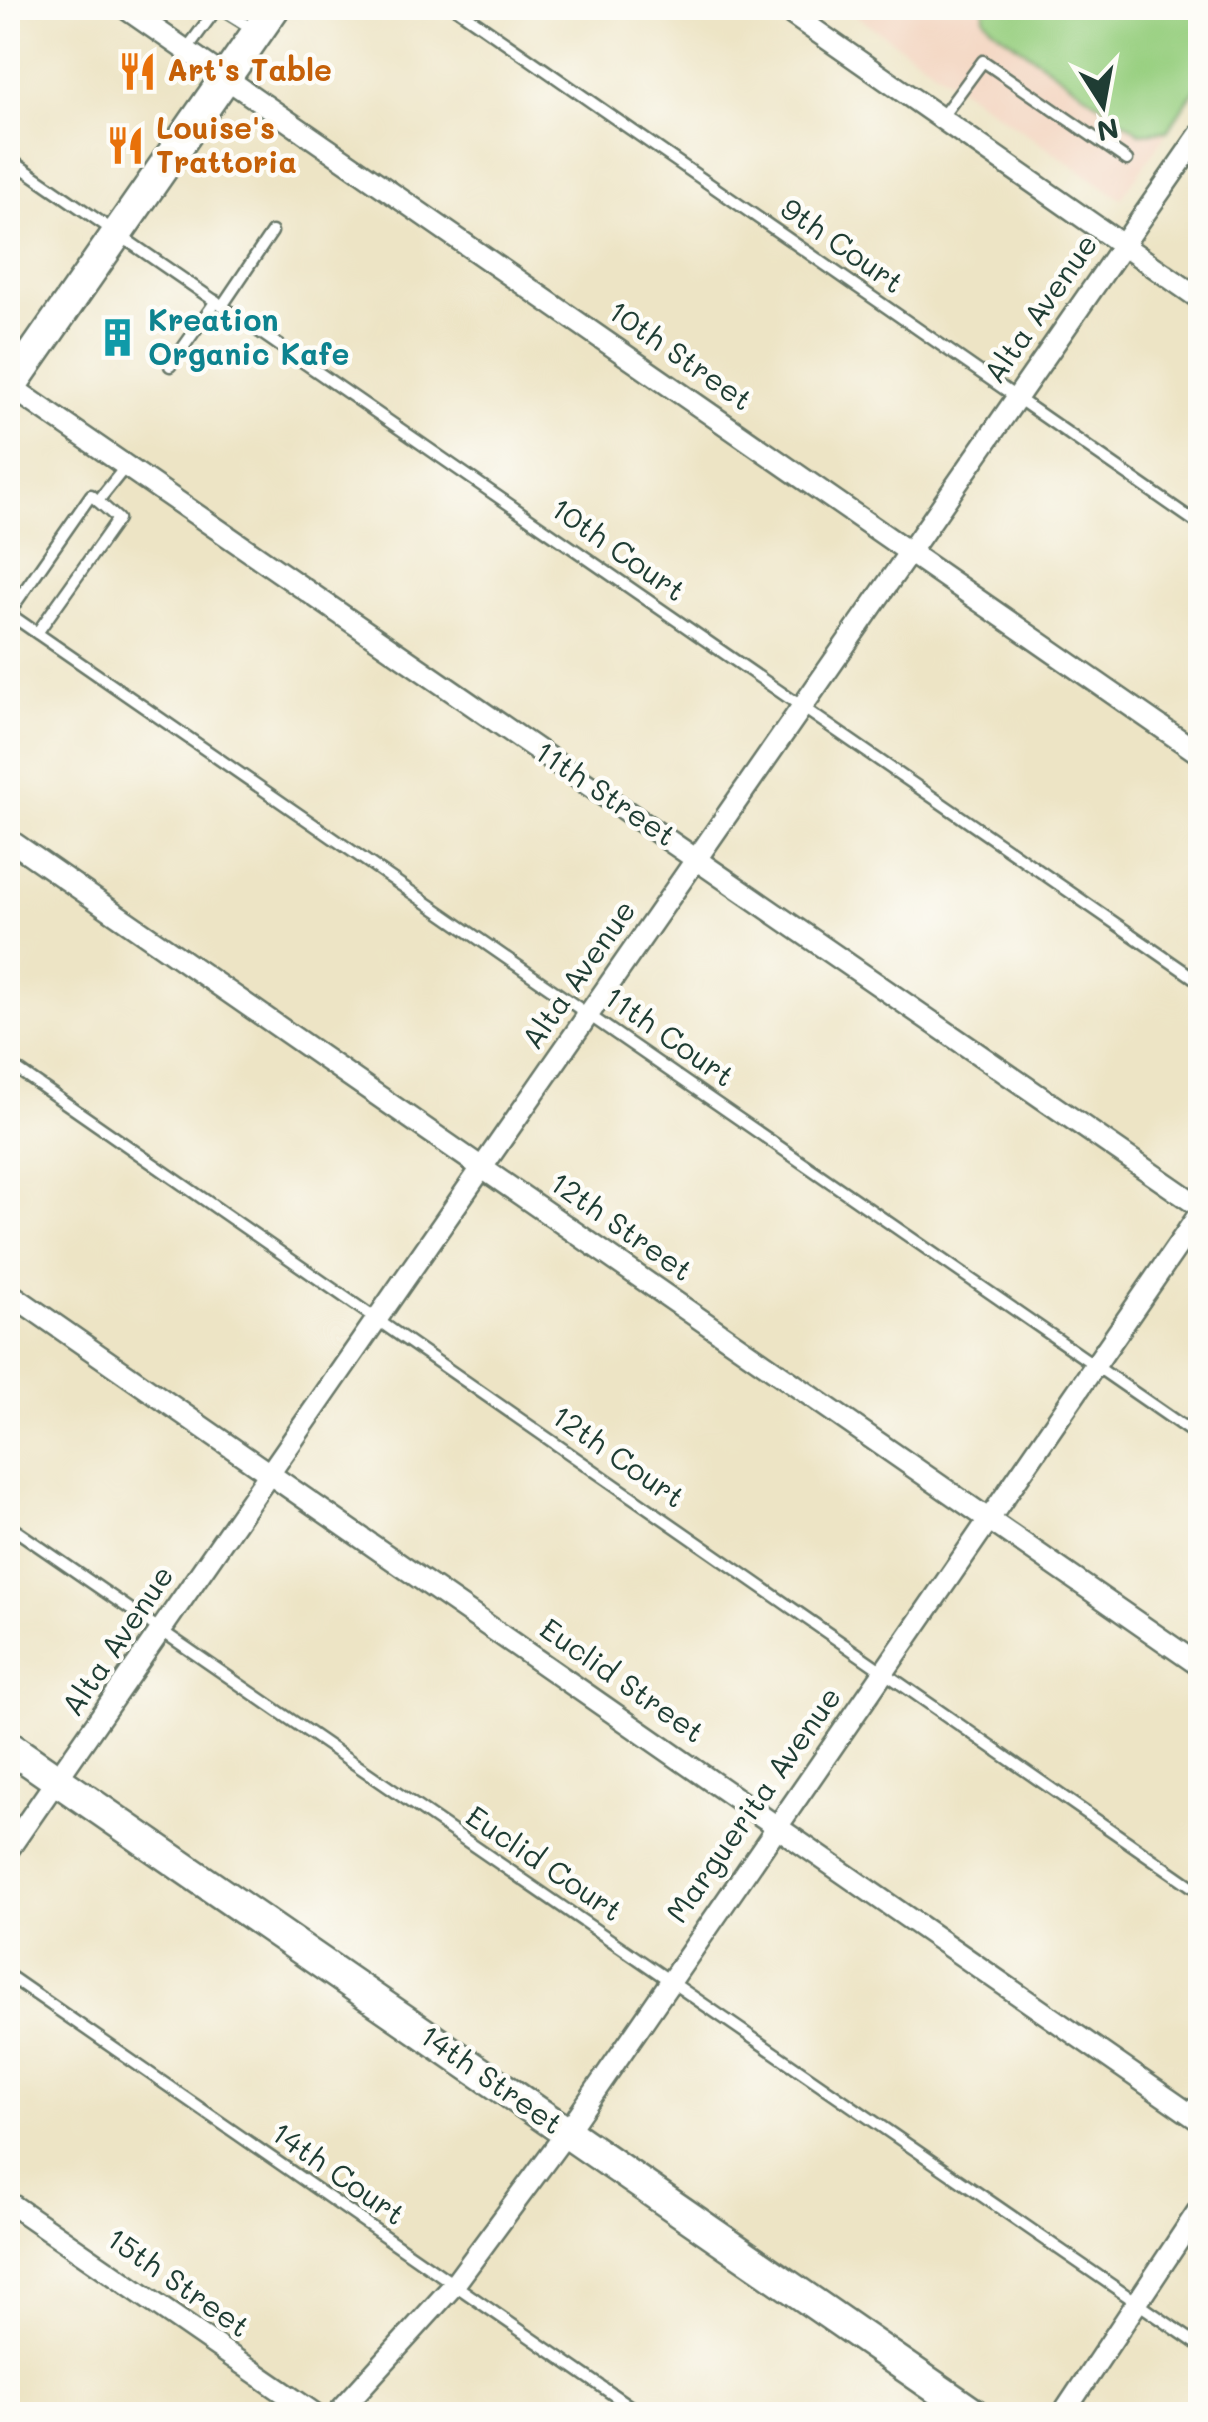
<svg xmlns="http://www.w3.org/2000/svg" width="1208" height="2422" viewBox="0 0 1208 2422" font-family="Mali,sans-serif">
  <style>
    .built { fill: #f3d4bf }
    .green { fill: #9ad082; stroke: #5c865b; stroke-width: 2.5 }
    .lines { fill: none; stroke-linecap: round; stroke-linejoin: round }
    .lane-casing { stroke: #677767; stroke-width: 15 }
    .street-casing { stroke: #677767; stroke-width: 25 }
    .secondary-casing { stroke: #677767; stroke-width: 35 }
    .lane { stroke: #fff; stroke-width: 10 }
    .street { stroke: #fff; stroke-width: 20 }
    .secondary { stroke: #fff; stroke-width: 30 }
    .labels { text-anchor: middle; stroke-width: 9; stroke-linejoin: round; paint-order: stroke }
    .food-label { font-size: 30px; font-weight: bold; fill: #c56008; stroke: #fdfcf7; text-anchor: start }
    .street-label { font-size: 30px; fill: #1f3d34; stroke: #fdfcf7 }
    .culture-label { font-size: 30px; font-weight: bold; fill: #0d838f; stroke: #fdfcf7; text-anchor: start }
  </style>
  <rect width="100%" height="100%" fill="#fdfcf7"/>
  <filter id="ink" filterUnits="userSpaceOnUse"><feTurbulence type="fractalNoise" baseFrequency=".01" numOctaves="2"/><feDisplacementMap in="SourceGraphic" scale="20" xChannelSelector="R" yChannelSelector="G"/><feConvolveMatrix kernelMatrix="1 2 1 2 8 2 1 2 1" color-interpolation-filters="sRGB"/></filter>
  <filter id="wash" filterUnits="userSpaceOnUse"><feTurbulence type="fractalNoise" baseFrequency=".0048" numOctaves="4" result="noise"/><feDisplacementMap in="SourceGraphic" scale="40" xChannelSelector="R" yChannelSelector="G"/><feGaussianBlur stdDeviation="2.25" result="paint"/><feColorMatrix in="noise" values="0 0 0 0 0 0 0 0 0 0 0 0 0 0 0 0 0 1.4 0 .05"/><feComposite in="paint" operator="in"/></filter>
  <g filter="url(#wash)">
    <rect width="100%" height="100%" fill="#ede4c5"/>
    <polygon class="built" points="845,8 1200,8 1200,84 1121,199"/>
    <polygon class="green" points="984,8 1200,8 1200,82 1167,131 1140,133 993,28 984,18"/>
  </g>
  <g filter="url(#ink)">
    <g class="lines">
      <defs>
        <g id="lane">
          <polyline points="219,8 256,31"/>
          <polyline points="456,8 1200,525"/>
          <polyline points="186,50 217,8"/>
          <polyline points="941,118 983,61 1127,160"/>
          <polyline points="8,158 1200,982"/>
          <polyline points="222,306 272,232"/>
          <polyline points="170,366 216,301"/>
          <polyline points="98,501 126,466"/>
          <polyline points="8,613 1200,1438"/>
          <polyline points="8,614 91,495 118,519 37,633"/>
          <polyline points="8,1063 1200,1892"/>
          <polyline points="8,1525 1200,2346"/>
          <polyline points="8,1975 641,2414"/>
        </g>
        <g id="street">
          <polyline points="125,8 1200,754"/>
          <polyline points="783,8 1200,299"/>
          <polyline points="10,386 1200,1207"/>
          <polyline points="8,839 1200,1666"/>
          <polyline points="8,1292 1200,2121"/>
          <polyline points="8,1850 1200,134"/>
          <polyline points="8,2202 315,2414"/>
          <polyline points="337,2414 454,2285 567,2132 1200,1213"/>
          <polyline points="1063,2414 1200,2208"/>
        </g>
        <g id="secondary">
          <polyline points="8,390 274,8"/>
          <polyline points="8,1746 974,2414"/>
        </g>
      </defs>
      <use href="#lane" class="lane-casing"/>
      <use href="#street" class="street-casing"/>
      <use href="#secondary" class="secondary-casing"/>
      <use href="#lane" class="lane"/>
      <use href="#street" class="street"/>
      <use href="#secondary" class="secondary"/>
    </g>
  </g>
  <defs>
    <symbol id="restaurant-bare" viewBox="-9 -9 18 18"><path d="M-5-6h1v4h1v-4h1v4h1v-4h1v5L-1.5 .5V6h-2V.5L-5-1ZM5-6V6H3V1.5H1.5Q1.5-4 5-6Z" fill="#e8710a" stroke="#fdfcf7" stroke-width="2.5" paint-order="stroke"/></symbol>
    <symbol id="building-bare" viewBox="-9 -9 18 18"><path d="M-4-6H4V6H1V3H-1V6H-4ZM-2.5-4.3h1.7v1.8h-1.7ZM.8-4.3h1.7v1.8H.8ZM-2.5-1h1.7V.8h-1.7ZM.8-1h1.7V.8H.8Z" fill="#0f9aa8" stroke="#fdfcf7" stroke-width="2.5" paint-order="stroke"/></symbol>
  </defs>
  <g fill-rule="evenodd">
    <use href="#restaurant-bare" x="110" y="44" width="55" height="55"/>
    <use href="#restaurant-bare" x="98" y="118" width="55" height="55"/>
    <use href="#building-bare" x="90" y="310" width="55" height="55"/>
  </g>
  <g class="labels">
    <g class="food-label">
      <text x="167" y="81">Art's Table</text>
      <text x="156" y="139">Louise's<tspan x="156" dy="34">Trattoria</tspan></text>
    </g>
    <g class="street-label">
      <text transform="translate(842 246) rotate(35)" y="10">9th Court</text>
      <text transform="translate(1041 309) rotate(-55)" y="10">Alta Avenue</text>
      <text transform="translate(680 356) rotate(35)" y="10">10th Street</text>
      <text transform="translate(618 550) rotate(35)" y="10">10th Court</text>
      <text transform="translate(605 794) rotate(34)" y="10">11th Street</text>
      <text transform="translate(579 975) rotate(-55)" y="10">Alta Avenue</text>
      <text transform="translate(669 1037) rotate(35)" y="10">11th Court</text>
      <text transform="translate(621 1227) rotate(35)" y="10">12th Street</text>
      <text transform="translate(618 1457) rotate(35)" y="10">12th Court</text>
      <text transform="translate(118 1641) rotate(-56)" y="10">Alta Avenue</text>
      <text transform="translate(622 1681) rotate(35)" y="10">Euclid Street</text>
      <text transform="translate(754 1805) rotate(-55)" y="10">Marguerita Avenue</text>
      <text transform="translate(544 1864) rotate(34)" y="10">Euclid Court</text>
      <text transform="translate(491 2080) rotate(35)" y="10">14th Street</text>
      <text transform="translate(338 2174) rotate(35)" y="10">14th Court</text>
      <text transform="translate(178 2283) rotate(35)" y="10">15th Street</text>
    </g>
    <g class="culture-label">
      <text x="148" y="331">Kreation<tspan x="148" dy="34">Organic Kafe</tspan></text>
    </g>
  </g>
  <rect width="1208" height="2422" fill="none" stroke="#fdfcf7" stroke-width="40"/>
  <g transform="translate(1103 105) rotate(169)" stroke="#fdfcf7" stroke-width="8" paint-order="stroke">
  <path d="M0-8L18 38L0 25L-18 38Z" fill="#1f3d34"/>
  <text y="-15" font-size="28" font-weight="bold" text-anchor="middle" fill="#1f3d34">N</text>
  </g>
</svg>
